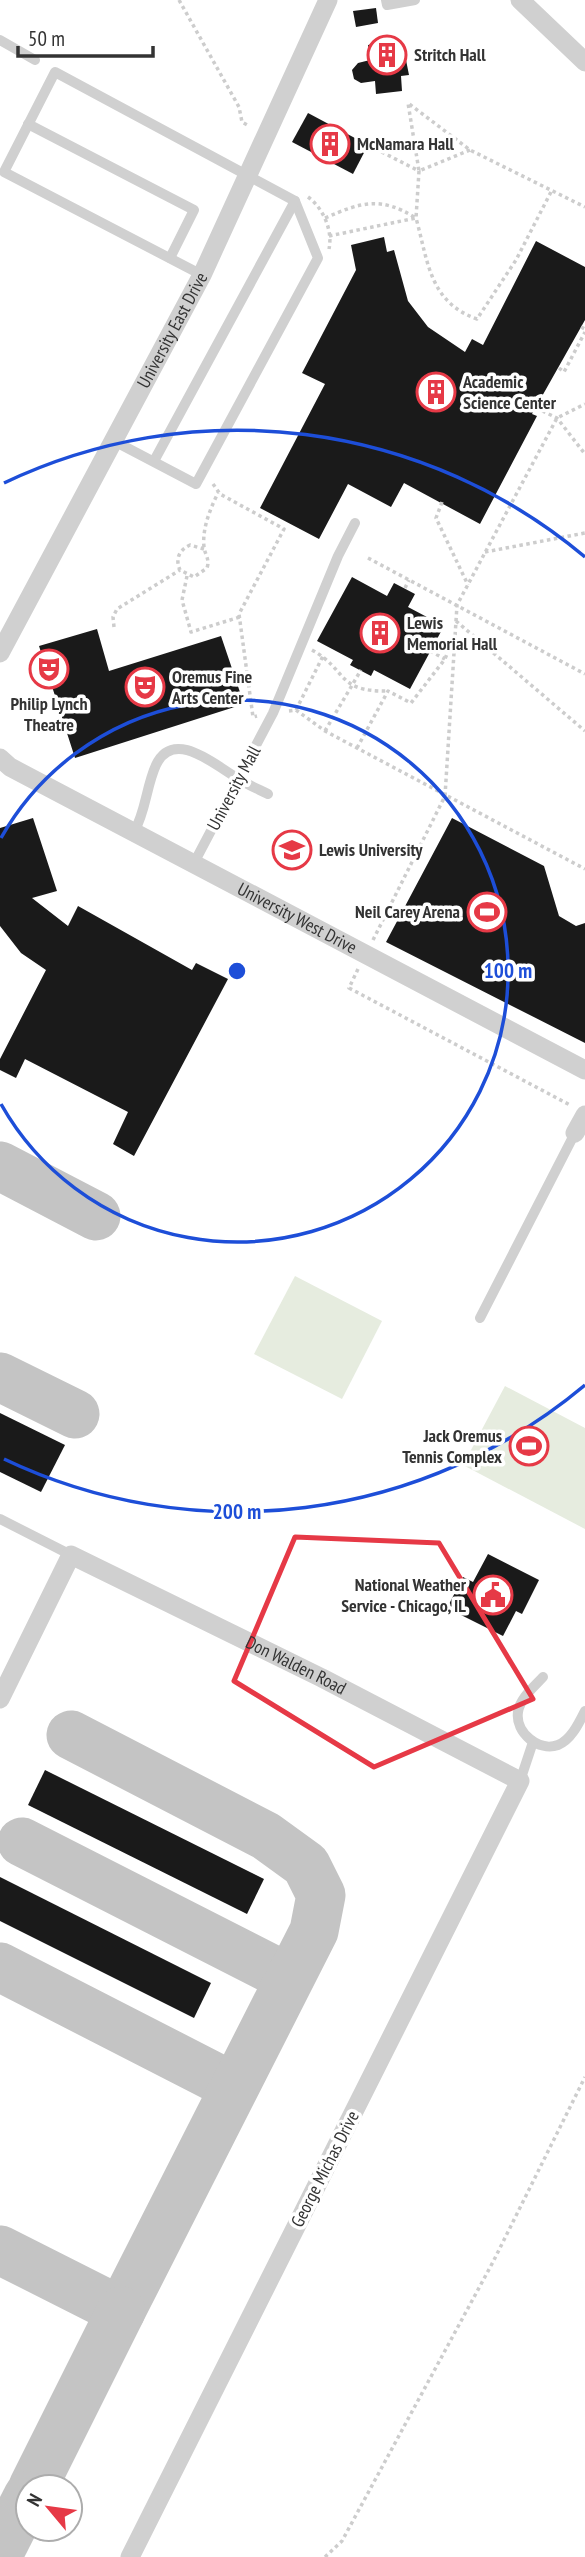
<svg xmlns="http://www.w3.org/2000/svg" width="585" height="2557" viewBox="0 0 585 2557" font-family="'PT Sans Narrow',sans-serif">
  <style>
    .green { fill: #e6ecdf }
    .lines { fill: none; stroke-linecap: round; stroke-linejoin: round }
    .taxiway { stroke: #c4c4c4; stroke-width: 49 }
    .building { fill: #1a1a1a }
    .path { stroke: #cdcdcd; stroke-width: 3.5; stroke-dasharray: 3.5 3.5; stroke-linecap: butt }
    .service { stroke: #d0d0d0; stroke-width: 10 }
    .minor { stroke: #d0d0d0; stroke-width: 19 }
    .marked { fill: none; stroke: #e63946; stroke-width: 5; stroke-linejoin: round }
    .ring { fill: none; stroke: #1d4ed8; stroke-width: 3.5 }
    .labels { text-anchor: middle; stroke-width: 7; stroke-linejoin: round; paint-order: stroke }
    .poi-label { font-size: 18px; font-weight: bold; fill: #333; stroke: #fff; text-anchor: start }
    .street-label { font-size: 18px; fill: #333; stroke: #fff }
    .centre { fill: #1d4ed8; stroke: #fff; stroke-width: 3.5 }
    .ring-label { font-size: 21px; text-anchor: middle; font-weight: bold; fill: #1d4ed8; stroke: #fff; stroke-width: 7; stroke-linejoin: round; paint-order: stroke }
  </style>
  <rect width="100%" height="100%" fill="#fff"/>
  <g class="green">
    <polygon points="295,1276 382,1321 342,1399 254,1354"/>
    <polygon points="505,1386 585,1428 585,1529 463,1465"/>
  </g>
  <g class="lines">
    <g class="taxiway">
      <polyline points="0,1166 96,1216"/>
      <polyline points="0,1377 75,1414"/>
      <polyline points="22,1842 289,1978"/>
      <polyline points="0,1967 234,2087"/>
      <polyline points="0,2250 121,2311 314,1931 321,1895 306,1865 266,1836 71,1735"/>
      <polyline points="33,2487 121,2311"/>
      <polyline points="0,2551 28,2496"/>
    </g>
  </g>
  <g class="building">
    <polygon points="376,8 378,23 356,27 353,11"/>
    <polygon points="393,40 396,51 404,50 409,75 401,76 402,91 376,94 375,81 361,83 354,79 352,70 358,63 370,60 368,45"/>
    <polygon points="308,113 368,145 353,174 292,142"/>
    <polygon points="384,237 387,252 394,250 408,301 428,327 465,352 472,339 483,345 536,241 585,267 585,320 532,414 537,416 480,524 404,483 391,507 348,484 319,539 260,508 325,384 302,373 356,270 351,245"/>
    <polygon points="352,577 387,596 394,583 415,594 408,607 444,626 410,689 374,670 371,676 350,665 353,660 317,641"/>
    <polygon points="97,629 109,671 221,636 244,704 75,758 39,646"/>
    <polygon points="33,818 57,891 32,898 68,926 78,906 192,970 196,963 228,979 134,1156 113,1144 128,1112 25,1059 16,1078 0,1070 0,1059 46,970 21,953 0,926 0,828"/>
    <polygon points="452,818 544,866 559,916 576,926 585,923 585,1043 386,942"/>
    <polygon points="0,1413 65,1445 41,1492 0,1472"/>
    <polygon points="488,1554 539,1580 522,1614 516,1611 503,1636 447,1608 463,1577 473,1582"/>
    <polygon points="45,1770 264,1879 247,1914 28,1805"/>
    <polygon points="0,1877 211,1983 194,2018 0,1921"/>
  </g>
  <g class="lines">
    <g class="path">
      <polyline points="179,0 239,107 242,122 249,126"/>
      <polyline points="470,150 419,171 408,103 470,150 585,207"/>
      <path d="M308 197C323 208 333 230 329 249"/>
      <path d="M325 218C362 202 380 196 416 218L419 171 368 145"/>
      <path d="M329 236 416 218C428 261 429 302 477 319L516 260 552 190"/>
      <polyline points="581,327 585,329"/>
      <polyline points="559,368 564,372 585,332"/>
      <polyline points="536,408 557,418 585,454"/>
      <polyline points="213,484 220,494 284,529 239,614 253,717 257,716"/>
      <polyline points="442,502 436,518 468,585"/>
      <path d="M204 549 190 545C179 550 175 559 180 570L194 577 207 568C210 559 205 555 204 547 202 529 210 509 218 493"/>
      <polyline points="485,552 585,533"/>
      <polyline points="368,558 585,674"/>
      <polyline points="187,576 182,600 191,632 240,617"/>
      <polyline points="405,588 409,580"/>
      <polyline points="456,621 585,731"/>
      <polyline points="114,627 113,617 117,609 180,570"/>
      <path d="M312 650C348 670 336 692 388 691"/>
      <polyline points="430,651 445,659"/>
      <polyline points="296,710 323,656"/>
      <polyline points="289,711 296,710 325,731 585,869"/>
      <polyline points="325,731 361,670"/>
      <polyline points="357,748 388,691 411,703 445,659 453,639"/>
      <polyline points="373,940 445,796 457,605 557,418 585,404"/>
      <polyline points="358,969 349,988 570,1105"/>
      <polyline points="325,2557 342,2541 493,2262 585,2077"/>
    </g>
    <g class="service">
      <polyline points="386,0 387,5 415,0"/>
      <polyline points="0,40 35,60"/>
      <polyline points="28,124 194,210 170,258"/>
      <polyline points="114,441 196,484 318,258 295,201 55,72 4,172 202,275"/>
      <polyline points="154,461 295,201"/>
      <path d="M134 832C146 811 146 787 156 765 174 727 217 767 239 779 248 785 258 789 268 794"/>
      <polyline points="194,863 273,713 338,556 355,523"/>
      <polyline points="480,1318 575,1133"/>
      <polyline points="0,1519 71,1555"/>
      <path d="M543 1677C534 1687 520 1698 518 1712 515 1733 539 1752 558 1745 571 1740 579 1723 585 1711"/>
      <polyline points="520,1781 533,1742"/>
    </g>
    <g class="minor">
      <polyline points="520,0 585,62"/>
      <path id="s1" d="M0 653 202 275 328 0"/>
      <path id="s2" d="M0 758 10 767 585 1070"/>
      <polyline points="575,1133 585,1115"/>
      <path id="s3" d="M0 1699 71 1555 322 1678 520 1781 130 2557"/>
    </g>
  </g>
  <path class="marked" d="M295 1537 439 1543 533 1699 374 1767 234 1681Z"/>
  <g class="ring">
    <path d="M1 838A271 271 0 1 1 1 1104"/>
    <path d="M585 1385A541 541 0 0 1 4 1459M4 483A541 541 0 0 1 585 557"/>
  </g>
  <defs>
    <symbol id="building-ring" viewBox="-11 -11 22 22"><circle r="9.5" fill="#fff" stroke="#e63946" stroke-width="1.5"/><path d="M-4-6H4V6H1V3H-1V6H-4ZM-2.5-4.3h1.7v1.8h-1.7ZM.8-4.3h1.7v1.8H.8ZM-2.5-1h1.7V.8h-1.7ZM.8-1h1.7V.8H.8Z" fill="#e63946"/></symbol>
    <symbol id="theatre-ring" viewBox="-11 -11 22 22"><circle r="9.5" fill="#fff" stroke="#e63946" stroke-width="1.5"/><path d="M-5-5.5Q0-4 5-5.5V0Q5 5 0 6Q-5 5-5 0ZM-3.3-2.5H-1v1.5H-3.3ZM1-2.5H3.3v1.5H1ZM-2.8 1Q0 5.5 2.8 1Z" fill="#e63946"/></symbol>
    <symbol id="university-ring" viewBox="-11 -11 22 22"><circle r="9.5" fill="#fff" stroke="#e63946" stroke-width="1.5"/><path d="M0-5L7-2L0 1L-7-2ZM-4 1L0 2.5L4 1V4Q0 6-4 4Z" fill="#e63946"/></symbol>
    <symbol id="stadium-ring" viewBox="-11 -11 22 22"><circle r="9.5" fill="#fff" stroke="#e63946" stroke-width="1.5"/><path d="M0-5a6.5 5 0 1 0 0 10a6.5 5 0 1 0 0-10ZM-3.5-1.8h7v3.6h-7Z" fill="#e63946"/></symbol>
    <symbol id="civic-ring" viewBox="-11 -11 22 22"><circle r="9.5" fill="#fff" stroke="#e63946" stroke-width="1.5"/><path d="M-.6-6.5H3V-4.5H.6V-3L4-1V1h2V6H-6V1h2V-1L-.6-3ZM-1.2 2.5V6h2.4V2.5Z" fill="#e63946"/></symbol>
  </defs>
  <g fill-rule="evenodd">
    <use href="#building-ring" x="365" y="33" width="44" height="44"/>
    <use href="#building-ring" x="308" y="122" width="44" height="44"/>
    <use href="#building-ring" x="414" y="370" width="44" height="44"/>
    <use href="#building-ring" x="358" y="611" width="44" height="44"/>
    <use href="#theatre-ring" x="27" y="647" width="44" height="44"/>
    <use href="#theatre-ring" x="123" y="665" width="44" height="44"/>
    <use href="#university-ring" x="270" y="828" width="44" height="44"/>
    <use href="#stadium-ring" x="465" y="890" width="44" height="44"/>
    <use href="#stadium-ring" x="507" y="1424" width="44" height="44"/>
    <use href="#civic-ring" x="471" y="1573" width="44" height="44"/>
  </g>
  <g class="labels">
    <g class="poi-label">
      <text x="414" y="61">Stritch Hall</text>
      <text x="357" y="150">McNamara Hall</text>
      <text x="463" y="388">Academic<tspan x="463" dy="21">Science Center</tspan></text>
      <text x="407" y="629">Lewis<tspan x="407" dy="21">Memorial Hall</tspan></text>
      <text x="172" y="683">Oremus Fine<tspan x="172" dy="21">Arts Center</tspan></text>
      <text x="49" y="710" text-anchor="middle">Philip Lynch<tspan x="49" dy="21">Theatre</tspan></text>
      <text x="319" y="856">Lewis University</text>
      <text x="460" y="918" text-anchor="end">Neil Carey Arena</text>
      <text x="502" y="1442" text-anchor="end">Jack Oremus<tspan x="502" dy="21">Tennis Complex</tspan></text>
      <text x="466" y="1591" text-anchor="end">National Weather<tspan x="466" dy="21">Service - Chicago, IL</tspan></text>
    </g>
    <g class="street-label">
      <text dy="6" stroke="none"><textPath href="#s1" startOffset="366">University East Drive</textPath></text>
      <text transform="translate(234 788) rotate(-62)" y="6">University Mall</text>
      <text dy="6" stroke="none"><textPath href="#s2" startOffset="338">University West Drive</textPath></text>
      <text dy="6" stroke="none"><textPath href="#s3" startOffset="411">Don Walden Road</textPath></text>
      <text transform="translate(325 2169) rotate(-63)" y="6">George Michas Drive</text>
    </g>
  </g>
  <circle cx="237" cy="971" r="10" class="centre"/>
  <g class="ring-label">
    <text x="508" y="978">100 m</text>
    <text x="237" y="1519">200 m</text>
  </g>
  <g transform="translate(49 2508) rotate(299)"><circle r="33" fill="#ffffff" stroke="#adadad" stroke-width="2"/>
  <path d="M0-5L12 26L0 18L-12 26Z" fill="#e63946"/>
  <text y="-10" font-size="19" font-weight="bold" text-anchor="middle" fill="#333333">N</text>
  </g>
  <path d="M18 46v10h135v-10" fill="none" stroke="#333333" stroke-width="3.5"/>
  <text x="28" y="46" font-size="21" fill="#333333" stroke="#ffffff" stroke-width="5" paint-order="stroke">50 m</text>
</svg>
